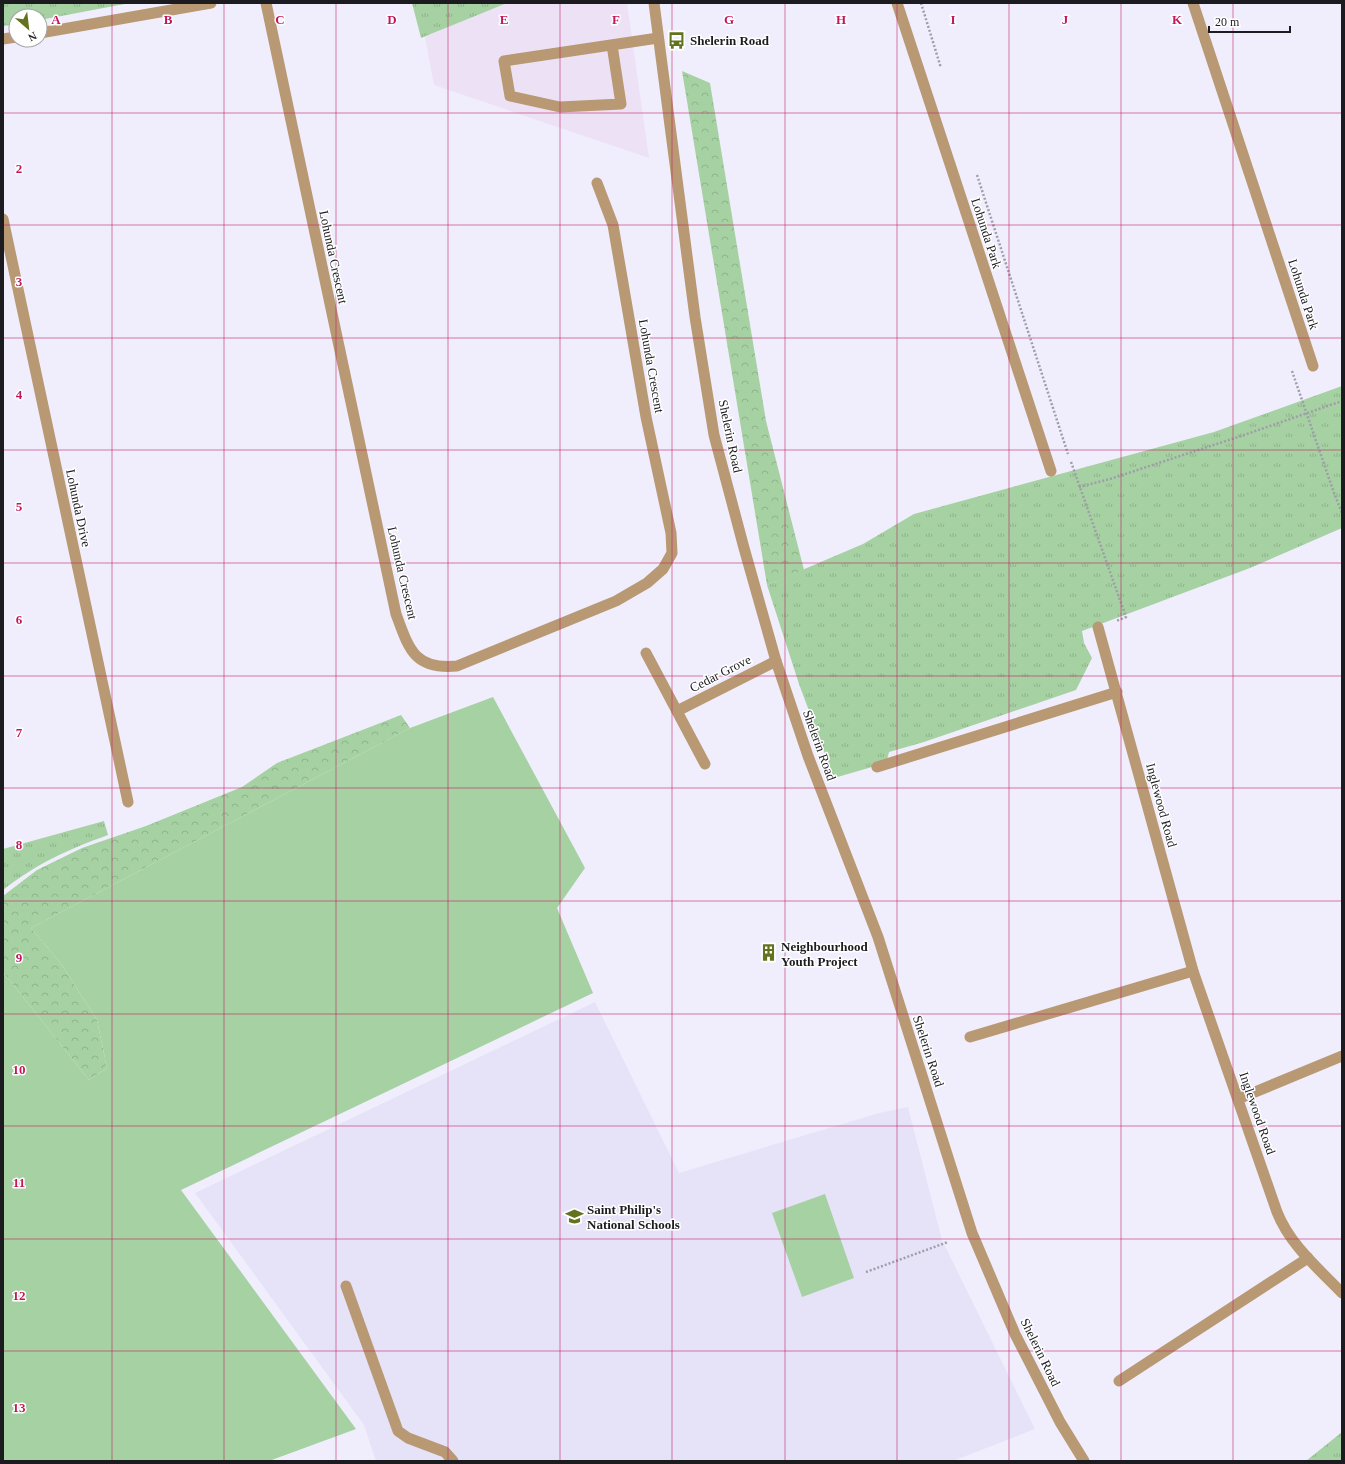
<svg xmlns="http://www.w3.org/2000/svg" width="1345" height="1464" viewBox="0 0 1345 1464" font-family="'Times New Roman',serif">
  <style>
    .commercial { fill: #ede1f5 }
    .built { fill: #e6e3f9 }
    .grass { fill: url(#grass-tufts) }
    .forest { fill: url(#forest-crowns) }
    .pitch { fill: #a6d1a2 }
    .lines { fill: none; stroke-linecap: round; stroke-linejoin: round }
    .path { stroke: #9f9da8; stroke-width: 2.5; stroke-dasharray: 2 2; stroke-linecap: butt }
    .service { stroke: #b89973; stroke-width: 11 }
    .minor { stroke: #b89973; stroke-width: 11 }
    .tertiary { stroke: #b89973; stroke-width: 11 }
    .grid { fill: none; stroke: #c2185b; stroke-width: 1; stroke-opacity: 0.55 }
    .labels { text-anchor: middle; stroke-width: 3; stroke-linejoin: round; paint-order: stroke }
    .poi-label { font-size: 13px; font-weight: bold; fill: #1c1b20; stroke: #fff; text-anchor: start }
    .street-label { font-size: 13px; fill: #1c1b20; stroke: #fff }
    .grid-label { font-size: 13px; text-anchor: middle; font-weight: bold; fill: #c2185b; stroke: #fff; stroke-width: 3; stroke-linejoin: round; paint-order: stroke }
  </style>
  <defs>
    <pattern id="grass-tufts" width="24" height="20" patternUnits="userSpaceOnUse"><rect width="24" height="20" fill="#a6d1a2"/><path d="M3 7l-1-3M5 7V3M7 7l1-3M15 17l-1-3M17 17v-4M19 17l1-3" fill="none" stroke="#8eb38b"/></pattern>
    <pattern id="forest-crowns" width="20" height="18" patternUnits="userSpaceOnUse"><rect width="20" height="18" fill="#a6d1a2"/><path d="M2 6a3 3 0 1 1 6 0M12 15a3 3 0 1 1 6 0" fill="none" stroke="#8eb38b"/></pattern>
  </defs>
  <rect width="100%" height="100%" fill="#f0eefd"/>
  <polygon class="commercial" points="507,3 627,3 649,158 434,85 425,37 489,9"/>
  <polygon class="built" points="595,1002 679,1173 879,1113 908,1107 942,1240 1035,1429 953,1461 376,1461 364,1425 195,1193"/>
  <g class="grass">
    <polygon points="3,3 130,3 40,20 40,16 16,16 16,24 3,26"/>
    <polygon points="412,3 507,3 421,38"/>
    <polygon points="1342,386 1342,528 1250,568 1082,631 1084,643 1092,658 1076,690 924,742 889,752 887,760 872,767 834,778 799,684 767,585 863,544 914,514 1214,432"/>
    <path d="M104 821 108 835C69 849 36 864 3 890V849Z"/>
    <polygon points="1342,1432 1342,1461 1306,1461"/>
  </g>
  <g class="forest">
    <polygon points="682,71 710,83 766,421 804,570 767,585"/>
    <polygon points="401,715 410,728 31,928 62,965 97,1020 107,1068 89,1080 3,972 3,896 37,870 82,848 146,826 242,787 277,763"/>
  </g>
  <g class="pitch">
    <polygon points="493,697 585,868 557,908 593,993 181,1190 356,1429 269,1461 3,1461 3,972 89,1080 107,1068 97,1020 62,965 31,928 410,728"/>
    <polygon points="825,1194 854,1278 802,1297 772,1213"/>
  </g>
  <g class="lines">
    <g class="path">
      <polyline points="921,3 941,68"/>
      <polyline points="977,175 1068,454"/>
      <polyline points="1292,371 1334,493 1342,513"/>
      <polyline points="1071,462 1126,617 1116,621"/>
      <polyline points="1079,487 1110,479 1244,435 1342,401"/>
      <polyline points="866,1272 948,1242"/>
    </g>
    <g class="service">
      <polyline points="612,45 621,104 560,107 510,96 504,61 658,38"/>
      <polyline points="346,1286 398,1431 408,1438 445,1452 453,1461"/>
    </g>
    <g class="minor">
      <path d="M266 3 396 614C409 649 414 670 457 666L616 601 647 583 663 569 672 553 671 533 646 417 613 225 597 183"/>
      <polyline points="897,3 1051,471"/>
      <polyline points="1193,3 1313,366"/>
      <polyline points="40,33 211,3"/>
      <polyline points="3,39 16,37"/>
      <polyline points="3,219 128,802"/>
      <path d="M1098 627 1193 971 1277 1212C1290 1245 1318 1268 1342 1293"/>
      <polyline points="646,653 705,764"/>
      <polyline points="677,711 776,661"/>
      <polyline points="877,767 1117,692"/>
      <polyline points="970,1037 1193,971"/>
      <polyline points="1238,1099 1342,1056"/>
      <polyline points="1119,1381 1308,1258"/>
    </g>
    <polyline class="tertiary" points="654,3 695,317 714,435 744,548 776,661 808,756 878,937 972,1233 1015,1334 1060,1422 1084,1461"/>
  </g>
  <path class="grid" d="M112 3V1461M224 3V1461M336 3V1461M448 3V1461M560 3V1461M672 3V1461M785 3V1461M897 3V1461M1009 3V1461M1121 3V1461M1233 3V1461M3 113H1342M3 225H1342M3 338H1342M3 450H1342M3 563H1342M3 676H1342M3 788H1342M3 901H1342M3 1014H1342M3 1126H1342M3 1239H1342M3 1351H1342"/>
  <defs>
    <symbol id="bus-bare" viewBox="-9 -9 18 18"><path d="M-5-6H5V4H4V6H2V4H-2V6H-4V4H-5ZM-3.5-4V0h7V-4ZM-3.5 1.2v1.5H-2V1.2ZM2 1.2v1.5H3.5V1.2Z" fill="#63721e" stroke="#fff" stroke-width="2.5" paint-order="stroke"/></symbol>
    <symbol id="building-bare" viewBox="-9 -9 18 18"><path d="M-4-6H4V6H1V3H-1V6H-4ZM-2.5-4.3h1.7v1.8h-1.7ZM.8-4.3h1.7v1.8H.8ZM-2.5-1h1.7V.8h-1.7ZM.8-1h1.7V.8H.8Z" fill="#63721e" stroke="#fff" stroke-width="2.5" paint-order="stroke"/></symbol>
    <symbol id="school-bare" viewBox="-9 -9 18 18"><path d="M0-5L7-2L0 1L-7-2ZM-4 1L0 2.5L4 1V4Q0 6-4 4Z" fill="#63721e" stroke="#fff" stroke-width="2.5" paint-order="stroke"/></symbol>
  </defs>
  <g fill-rule="evenodd">
    <use href="#bus-bare" x="664" y="28" width="25" height="25"/>
    <use href="#building-bare" x="756" y="940" width="25" height="25"/>
    <use href="#school-bare" x="562" y="1204" width="25" height="25"/>
  </g>
  <g class="labels">
    <g class="poi-label">
      <text x="690" y="45">Shelerin Road</text>
      <text x="781" y="951">Neighbourhood<tspan x="781" dy="15">Youth Project</tspan></text>
      <text x="587" y="1214">Saint Philip's<tspan x="587" dy="15">National Schools</tspan></text>
    </g>
    <g class="street-label">
      <text transform="translate(987 233) rotate(72)" y="5">Lohunda Park</text>
      <text transform="translate(334 257) rotate(78)" y="5">Lohunda Crescent</text>
      <text transform="translate(1304 294) rotate(72)" y="5">Lohunda Park</text>
      <text transform="translate(652 366) rotate(80)" y="5">Lohunda Crescent</text>
      <text transform="translate(731 436) rotate(78)" y="5">Shelerin Road</text>
      <text transform="translate(79 508) rotate(78)" y="5">Lohunda Drive</text>
      <text transform="translate(403 573) rotate(77)" y="5">Lohunda Crescent</text>
      <text transform="translate(720 673) rotate(-27)" y="5">Cedar Grove</text>
      <text transform="translate(820 745) rotate(70)" y="5">Shelerin Road</text>
      <text transform="translate(1162 805) rotate(75)" y="5">Inglewood Road</text>
      <text transform="translate(929 1051) rotate(72)" y="5">Shelerin Road</text>
      <text transform="translate(1258 1113) rotate(71)" y="5">Inglewood Road</text>
      <text transform="translate(1041 1352) rotate(64)" y="5">Shelerin Road</text>
    </g>
  </g>
  <g class="grid-label">
    <text x="56" y="24">A</text>
    <text x="168" y="24">B</text>
    <text x="280" y="24">C</text>
    <text x="392" y="24">D</text>
    <text x="504" y="24">E</text>
    <text x="616" y="24">F</text>
    <text x="729" y="24">G</text>
    <text x="841" y="24">H</text>
    <text x="953" y="24">I</text>
    <text x="1065" y="24">J</text>
    <text x="1177" y="24">K</text>
    <text x="19" y="173">2</text>
    <text x="19" y="286">3</text>
    <text x="19" y="399">4</text>
    <text x="19" y="511">5</text>
    <text x="19" y="624">6</text>
    <text x="19" y="737">7</text>
    <text x="19" y="849">8</text>
    <text x="19" y="962">9</text>
    <text x="19" y="1074">10</text>
    <text x="19" y="1187">11</text>
    <text x="19" y="1300">12</text>
    <text x="19" y="1412">13</text>
  </g>
  <rect width="1345" height="1464" fill="none" stroke="#1c1b20" stroke-width="8"/>
  <g transform="translate(28 28) rotate(152)"><circle r="19" fill="#ffffff" stroke="#a4a4a6"/>
  <path d="M0-3L7 15L0 10L-7 15Z" fill="#63721e"/>
  <text y="-6" font-size="11" font-weight="bold" text-anchor="middle" fill="#1c1b20">N</text>
  </g>
  <path d="M1209 26v6h81v-6" fill="none" stroke="#1c1b20" stroke-width="2"/>
  <text x="1215" y="26" font-size="12" fill="#1c1b20" stroke="#ffffff" stroke-width="3" paint-order="stroke">20 m</text>
</svg>
